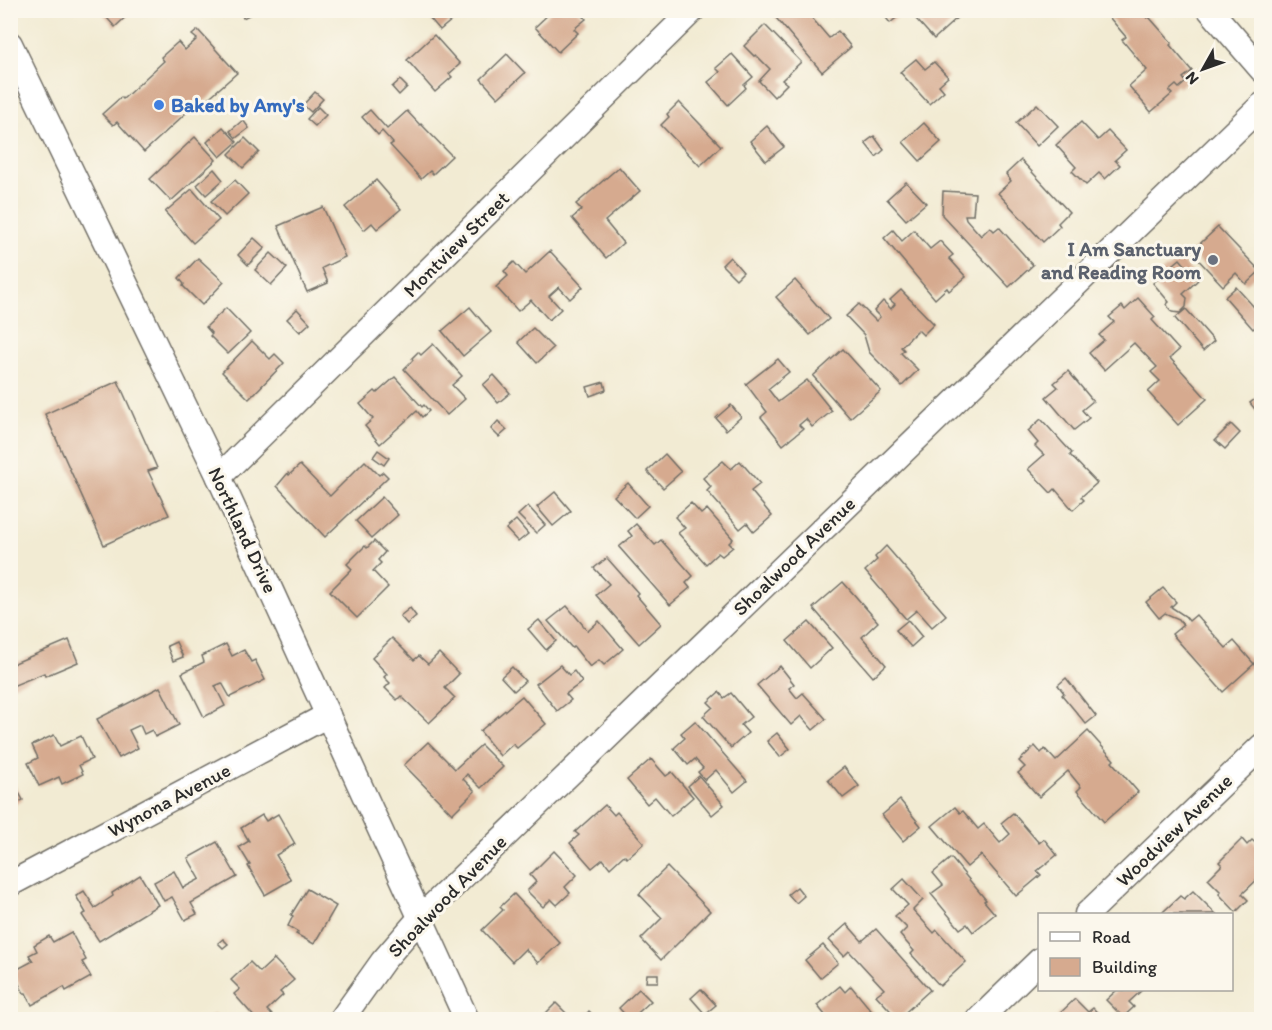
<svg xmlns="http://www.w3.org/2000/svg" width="1272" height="1030" viewBox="0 0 1272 1030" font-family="Itim,sans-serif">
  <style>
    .building { fill: #d6aa8f }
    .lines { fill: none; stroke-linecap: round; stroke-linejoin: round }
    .minor-casing { stroke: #716e66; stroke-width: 27 }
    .minor { stroke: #fff; stroke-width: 24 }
    .shop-dot { fill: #3f7fe0; stroke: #fbf7ec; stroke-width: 2 }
    .worship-dot { fill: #6b7280; stroke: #fbf7ec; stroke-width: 2 }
    .labels { text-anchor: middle; stroke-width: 6; stroke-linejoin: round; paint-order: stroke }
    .shop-label { font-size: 20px; font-weight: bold; fill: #366cbe; stroke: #fbf7ec; text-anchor: start }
    .street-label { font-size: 20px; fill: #2b2b2b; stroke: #fbf7ec }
    .worship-label { font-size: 20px; font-weight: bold; fill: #5b616d; stroke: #fbf7ec; text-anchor: end }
  </style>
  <rect width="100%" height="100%" fill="#fbf7ec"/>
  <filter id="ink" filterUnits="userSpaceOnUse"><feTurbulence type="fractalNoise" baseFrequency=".0167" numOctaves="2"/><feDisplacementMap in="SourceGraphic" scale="12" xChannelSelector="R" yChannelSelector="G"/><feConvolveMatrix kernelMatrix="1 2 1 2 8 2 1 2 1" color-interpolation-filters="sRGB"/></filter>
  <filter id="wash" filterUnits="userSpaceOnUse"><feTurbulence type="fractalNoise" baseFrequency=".008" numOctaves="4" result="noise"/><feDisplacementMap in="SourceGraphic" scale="24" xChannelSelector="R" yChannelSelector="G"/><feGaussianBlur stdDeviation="1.35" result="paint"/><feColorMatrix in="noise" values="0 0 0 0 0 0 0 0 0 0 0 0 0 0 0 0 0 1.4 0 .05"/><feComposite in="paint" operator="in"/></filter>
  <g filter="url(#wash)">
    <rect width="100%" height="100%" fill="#f2ebd3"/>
    <g id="blocks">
      <g class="building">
        <polygon points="100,10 133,10 115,27"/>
        <polygon points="240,10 259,10 243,18"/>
        <polygon points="423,10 457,10 459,14 440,30"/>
        <polygon points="553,10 578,10 586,19 574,29 578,33 558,52 535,27"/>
        <polygon points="773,10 805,10 829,38 838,31 851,47 822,72 771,12"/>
        <polygon points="880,10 898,10 901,14 890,23"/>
        <polygon points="908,10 953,10 958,17 934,39"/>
        <polygon points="1117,10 1140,10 1147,18 1149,17 1172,43 1170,45 1192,71 1183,78 1186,82 1179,88 1176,85 1169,91 1172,94 1151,112 1129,86 1147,70 1122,40 1126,37 1109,17"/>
        <polygon points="765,25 801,62 782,80 787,84 774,97 759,81 770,69 756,55 754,56 744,46"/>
        <polygon points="198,30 237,73 204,102 201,99 144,152 117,122 113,125 102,114 121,97 123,99 164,61 161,57 178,42 185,50 197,39 192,35"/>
        <polygon points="434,35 460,64 449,74 452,77 435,92 407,60"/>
        <polygon points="507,54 525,73 498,98 481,79"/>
        <polygon points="732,54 753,77 744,85 746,88 728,105 708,82 720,72 716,68"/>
        <polygon points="916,59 925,69 934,62 948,77 939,85 944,91 929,104 900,72"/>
        <polygon points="400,80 407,87 399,95 392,87"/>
        <polygon points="315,92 323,99 311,112 303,105"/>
        <polygon points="679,102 721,146 700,166 661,125 669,117 667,114"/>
        <polygon points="1037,104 1058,126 1037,146 1016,123"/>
        <polygon points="318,107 326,115 315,126 307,119"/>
        <polygon points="370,110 387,129 407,111 420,125 421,124 452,156 433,174 430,171 421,179 390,145 393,143 382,131 378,135 362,117"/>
        <polygon points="243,120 249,128 236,138 230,131"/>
        <polygon points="1081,122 1098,140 1108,131 1126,150 1115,160 1120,165 1105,179 1099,173 1086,185 1072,171 1076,167 1056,145"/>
        <polygon points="924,123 941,142 920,161 903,142"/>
        <polygon points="767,126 784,147 766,161 750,141"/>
        <polygon points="223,127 237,142 220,157 207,142"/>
        <polygon points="874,136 884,150 876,157 865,143"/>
        <polygon points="195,137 216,160 171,201 150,179"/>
        <polygon points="245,138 259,152 243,168 229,154"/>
        <polygon points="1021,160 1069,212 1058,223 1060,226 1043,242 998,193 1011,181 1006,174"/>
        <polygon points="619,167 640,191 605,221 623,243 606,258 572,218 582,210 576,204"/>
        <polygon points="214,169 223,180 206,195 197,185"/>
        <polygon points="235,180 248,194 225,216 211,201"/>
        <polygon points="376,180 401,209 377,229 372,223 364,230 345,207"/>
        <polygon points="906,182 926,203 906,220 887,199"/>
        <polygon points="192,189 219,220 193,243 165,212"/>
        <polygon points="943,191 975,193 973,215 965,215 966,219 981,236 990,227 994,231 999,227 1033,265 1009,287 942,215"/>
        <polygon points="323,207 345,257 322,268 328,283 307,292 278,226"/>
        <polygon points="1218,227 1260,271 1246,284 1236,273 1223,286 1191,252"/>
        <polygon points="893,230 902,241 914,230 930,249 940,241 953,255 949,258 966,277 949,291 947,288 935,299 884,238"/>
        <polygon points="254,238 265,248 248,265 238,255"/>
        <polygon points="550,251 583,287 570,299 559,287 549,296 561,309 549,320 531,300 518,311 496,287 508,276 504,271 514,262 525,274"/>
        <polygon points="271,253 287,268 271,285 255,270"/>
        <polygon points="730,257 743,272 736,279 722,265"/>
        <polygon points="198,258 224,282 202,305 183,286 184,284 179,278"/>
        <polygon points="1180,259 1198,280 1183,294 1187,298 1186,307 1180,313 1172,312 1168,307 1167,304 1169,302 1153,283 1162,275 1160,273 1166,268 1168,269"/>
        <polygon points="795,280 829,319 810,335 776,297"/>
        <polygon points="1236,287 1262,316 1262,321 1253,329 1225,297"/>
        <polygon points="901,290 934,324 923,335 918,330 901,347 904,350 901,353 918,370 902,386 869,352 864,335 846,316 859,304 876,321 880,317 874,311 883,301 891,309 895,304 890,300"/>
        <polygon points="1138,298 1155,317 1152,320 1179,350 1170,358 1207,399 1178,425 1148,392 1160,381 1151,372 1157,367 1134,343 1104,370 1089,353 1104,340 1099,335 1114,322 1109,317 1122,306 1125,310"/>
        <polygon points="470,307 491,332 463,356 442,331"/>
        <polygon points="226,308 250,333 228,354 210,336 212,334 206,327"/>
        <polygon points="297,309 310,323 300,332 287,319"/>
        <polygon points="1186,309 1214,341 1203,351 1175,318"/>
        <polygon points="533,328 553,348 537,363 518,342"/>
        <polygon points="252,341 270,359 275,354 284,363 249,399 222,372"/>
        <polygon points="433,344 462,376 452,385 465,399 447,415 404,369 413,360 412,358 418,352 421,355"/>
        <polygon points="843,349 881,391 850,418 813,376"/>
        <polygon points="778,359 789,372 768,389 778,402 807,380 832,411 812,427 806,419 799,425 803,429 783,445 761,417 767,412 746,384"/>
        <polygon points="1068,371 1093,401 1082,410 1089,418 1074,430 1046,397 1058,387 1054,383"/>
        <polygon points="494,375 510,393 498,403 483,385"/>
        <polygon points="395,377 422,407 424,405 429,411 422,417 417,411 380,444 365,426 373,419 360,404 375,391 377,393"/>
        <polygon points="118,381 157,468 148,471 169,515 104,545 45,414"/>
        <polygon points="604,382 606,390 590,396 587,387"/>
        <polygon points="1259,396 1262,400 1262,418 1250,403"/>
        <polygon points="731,405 741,417 726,430 716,418"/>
        <polygon points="1041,419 1072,453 1070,455 1097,483 1081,497 1084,500 1073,510 1055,489 1051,493 1028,469 1044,455 1035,446 1038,443 1028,431"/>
        <polygon points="498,421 507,430 499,437 491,429"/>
        <polygon points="1231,424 1240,433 1225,449 1215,440"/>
        <polygon points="378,450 389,458 384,465 373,457"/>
        <polygon points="665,454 681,472 663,488 647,471"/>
        <polygon points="365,461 379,475 383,472 388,477 325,537 277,486 288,473 289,475 300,465 330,496"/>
        <polygon points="723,461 731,469 740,461 760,484 751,491 772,516 754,532 747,523 740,529 707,491 711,487 703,478"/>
        <polygon points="628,483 648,506 635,518 614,496"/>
        <polygon points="555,492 571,511 553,526 537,507"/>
        <polygon points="382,497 398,515 372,538 356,521"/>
        <polygon points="691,503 701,514 707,509 733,539 729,543 733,547 722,556 718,553 706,564 678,533 685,528 675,517"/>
        <polygon points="528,506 545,525 536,533 518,515"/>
        <polygon points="516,520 528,534 518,542 506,529"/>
        <polygon points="636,524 655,545 661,540 693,576 686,583 690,588 670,605 619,547 632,536 628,531"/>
        <polygon points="374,541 385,552 378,560 381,563 373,571 388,587 357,618 330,591 352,569 347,564 365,546 367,548"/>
        <polygon points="886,546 946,615 932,627 917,610 906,619 865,571 877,560 875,557"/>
        <polygon points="607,558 638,593 636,595 661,624 639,644 596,595 609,584 594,568"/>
        <polygon points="843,582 878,622 862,637 886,665 873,677 813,608"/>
        <polygon points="1163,588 1176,602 1171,607 1185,616 1189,621 1196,615 1226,648 1234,641 1254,664 1223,692 1172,634 1183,625 1179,619 1165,613 1159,618 1146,602"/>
        <polygon points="567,606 588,631 599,621 623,649 604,665 599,660 590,667 574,647 572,648 548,621"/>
        <polygon points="410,608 416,616 407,624 400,616"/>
        <polygon points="539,620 556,641 546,650 528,629"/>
        <polygon points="908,620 922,637 911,647 896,630"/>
        <polygon points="809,622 832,648 810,668 787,641"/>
        <polygon points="392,638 414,660 419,656 428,664 439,653 459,674 445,688 455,698 429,723 401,696 397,700 385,688 390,683 384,677 387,674 372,658"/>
        <polygon points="69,640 78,662 45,676 44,673 10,687 10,665"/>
        <polygon points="176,642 183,657 173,661 167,646"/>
        <polygon points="226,644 232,656 244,650 251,662 255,660 265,680 230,697 222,683 215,686 225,706 204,717 182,673 204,662 202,656"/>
        <polygon points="560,665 569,675 574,671 582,682 566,694 571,700 557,711 536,684"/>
        <polygon points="780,666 794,684 789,688 797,698 803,693 826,719 813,730 801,716 791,725 757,685"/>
        <polygon points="512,667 525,681 514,691 501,677"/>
        <polygon points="1066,678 1096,716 1086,724 1062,695 1064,693 1058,685"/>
        <polygon points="160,687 179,725 155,737 152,730 144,734 140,725 129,730 138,748 119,758 97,719"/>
        <polygon points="719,692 724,698 731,693 751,717 741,725 748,733 731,748 703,716 713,707 708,702"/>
        <polygon points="522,696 546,724 517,748 513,744 500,756 480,731"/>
        <polygon points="695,721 747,781 734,792 716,770 705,780 698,772 703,768 695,759 688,765 674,748 685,738 681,733"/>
        <polygon points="1088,731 1114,760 1112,762 1138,792 1104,822 1077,791 1081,787 1068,771 1039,797 1018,773 1025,767 1019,761 1035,746 1041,753 1045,749 1056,761"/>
        <polygon points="777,733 790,749 780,757 767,741"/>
        <polygon points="54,735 60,746 81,736 92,759 79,765 83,774 62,784 59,777 39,786 28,763 38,758 32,745"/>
        <polygon points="428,742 455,769 481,745 503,767 481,788 467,774 463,779 475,791 452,814 404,765"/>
        <polygon points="651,759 666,776 672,772 693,797 671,816 655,797 647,804 627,780"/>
        <polygon points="844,767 859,786 843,798 828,780"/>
        <polygon points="699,776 724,805 712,815 688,786"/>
        <polygon points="10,777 23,800 10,807"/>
        <polygon points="900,800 921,826 903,841 882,815"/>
        <polygon points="605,805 614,815 617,812 644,843 627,858 624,855 610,868 603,859 592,868 570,843 579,835 575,832"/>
        <polygon points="955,807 960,813 963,811 978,829 984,824 1000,843 1010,834 1001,823 1013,813 1039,843 1044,839 1057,855 1037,871 1041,875 1016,896 981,855 967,867 932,826"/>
        <polygon points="278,814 295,844 276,855 291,880 265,895 248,866 250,865 239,847 249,841 241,828 262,815 266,821"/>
        <polygon points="1242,839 1247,845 1252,840 1262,849 1262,875 1242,894 1248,900 1236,912 1219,894 1221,892 1208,879 1222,865 1219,862"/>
        <polygon points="217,842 237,877 191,903 197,914 185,920 172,897 164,901 154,882 174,871 183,888 200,879 188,858"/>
        <polygon points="554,851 577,875 565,887 570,893 557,905 551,899 543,907 527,891 536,882 530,875"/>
        <polygon points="951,858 986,900 984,901 995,914 973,932 967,924 960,929 931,894 943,885 933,873"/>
        <polygon points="667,867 710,911 661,960 641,939 662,918 639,894"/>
        <polygon points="140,875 158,905 99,941 82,915 86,913 76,896 84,891 95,908 113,896 112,893"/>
        <polygon points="904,879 923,900 913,910 934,933 937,930 966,962 940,986 911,954 914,951 900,935 907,928 895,916 908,905 893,889"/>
        <polygon points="797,887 804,896 796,903 788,894"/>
        <polygon points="307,889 336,906 314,944 296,934 298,932 288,926 293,916 291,915"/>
        <polygon points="1193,891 1216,914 1166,914 1163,912 1180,896 1184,899"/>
        <polygon points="514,894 560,943 538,963 525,949 512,962 482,930 503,910 500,907"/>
        <polygon points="847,924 862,941 876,929 930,990 898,1019 876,995 884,989 849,951 844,956 829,940"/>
        <polygon points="71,932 86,960 82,962 91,977 66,991 64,987 32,1005 26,993 24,993 12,972 33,961 29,955 37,951 34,945 49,936 53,942"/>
        <polygon points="223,939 228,944 223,948 218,943"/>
        <polygon points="823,945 838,963 820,978 805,960"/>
        <polygon points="274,959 294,980 280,992 283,995 267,1010 272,1015 267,1020 257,1020 234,994 240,989 231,980 250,962 260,972"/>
        <polygon points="647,974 658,974 658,982 646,982"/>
        <polygon points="840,986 845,992 851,986 879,1020 829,1020 817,1005"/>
        <polygon points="639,989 651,1001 630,1020 619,1008"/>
        <polygon points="701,989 716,1005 705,1014 691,998"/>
        <polygon points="1117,990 1142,990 1129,1002 1134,1007 1123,1017 1106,1000"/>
        <polygon points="1075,999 1088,1012 1093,1008 1104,1020 1060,1020 1057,1016"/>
        <polygon points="556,1003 573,1020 539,1020"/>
        <polygon points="589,1011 598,1020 581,1020"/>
        <polygon points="214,1014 218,1020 205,1020"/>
      </g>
    </g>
  </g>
  <g filter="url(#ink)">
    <use href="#blocks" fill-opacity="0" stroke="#716e66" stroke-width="1.5"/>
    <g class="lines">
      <defs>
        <g id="minor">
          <polyline points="1210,10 1262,70"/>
          <polyline points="10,44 219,477 467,1020"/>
          <polyline points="219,477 693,10"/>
          <polyline points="10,884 328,715"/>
          <polyline points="1087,914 1262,746"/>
          <polyline points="341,1020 383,961 421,917 1262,105"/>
          <polyline points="978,1020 1040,960"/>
        </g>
      </defs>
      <use href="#minor" class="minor-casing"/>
      <use href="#minor" class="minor"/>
    </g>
  </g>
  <circle class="shop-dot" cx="159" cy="105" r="6"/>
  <circle class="worship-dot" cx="1213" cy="260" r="6"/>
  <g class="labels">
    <g class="shop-label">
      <text x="171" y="112">Baked by Amy's</text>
    </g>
    <g class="street-label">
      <text transform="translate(456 244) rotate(-45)" y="7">Montview Street</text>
      <text transform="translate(243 530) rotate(65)" y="7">Northland Drive</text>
      <text transform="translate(794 556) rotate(-44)" y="7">Shoalwood Avenue</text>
      <text transform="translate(169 800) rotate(-28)" y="7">Wynona Avenue</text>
      <text transform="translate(1174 830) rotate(-44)" y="7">Woodview Avenue</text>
      <text transform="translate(447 896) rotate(-46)" y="7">Shoalwood Avenue</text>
    </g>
    <g class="worship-label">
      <text x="1201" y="256">I Am Sanctuary<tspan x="1201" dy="23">and Reading Room</tspan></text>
    </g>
  </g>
  <rect width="1272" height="1030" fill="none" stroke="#fbf7ec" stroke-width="36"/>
  <rect x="1038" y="913" width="195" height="78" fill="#fbf7ec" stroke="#a8a59f" stroke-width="1.5"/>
  <rect x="1050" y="932" width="30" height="9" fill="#ffffff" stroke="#a8a59f" stroke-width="1.5"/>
  <text x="1092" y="943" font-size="18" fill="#2b2b2b">Road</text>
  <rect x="1050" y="958" width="30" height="18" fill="#d6aa8f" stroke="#a8a59f" stroke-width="1.5"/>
  <text x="1092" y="973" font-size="18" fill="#2b2b2b">Building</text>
  <g transform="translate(1203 69) rotate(230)" stroke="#fbf7ec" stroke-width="4.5" paint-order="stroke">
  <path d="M0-4.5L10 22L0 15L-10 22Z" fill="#2b2b2b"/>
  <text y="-9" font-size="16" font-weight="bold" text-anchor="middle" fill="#2b2b2b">N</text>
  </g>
</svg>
